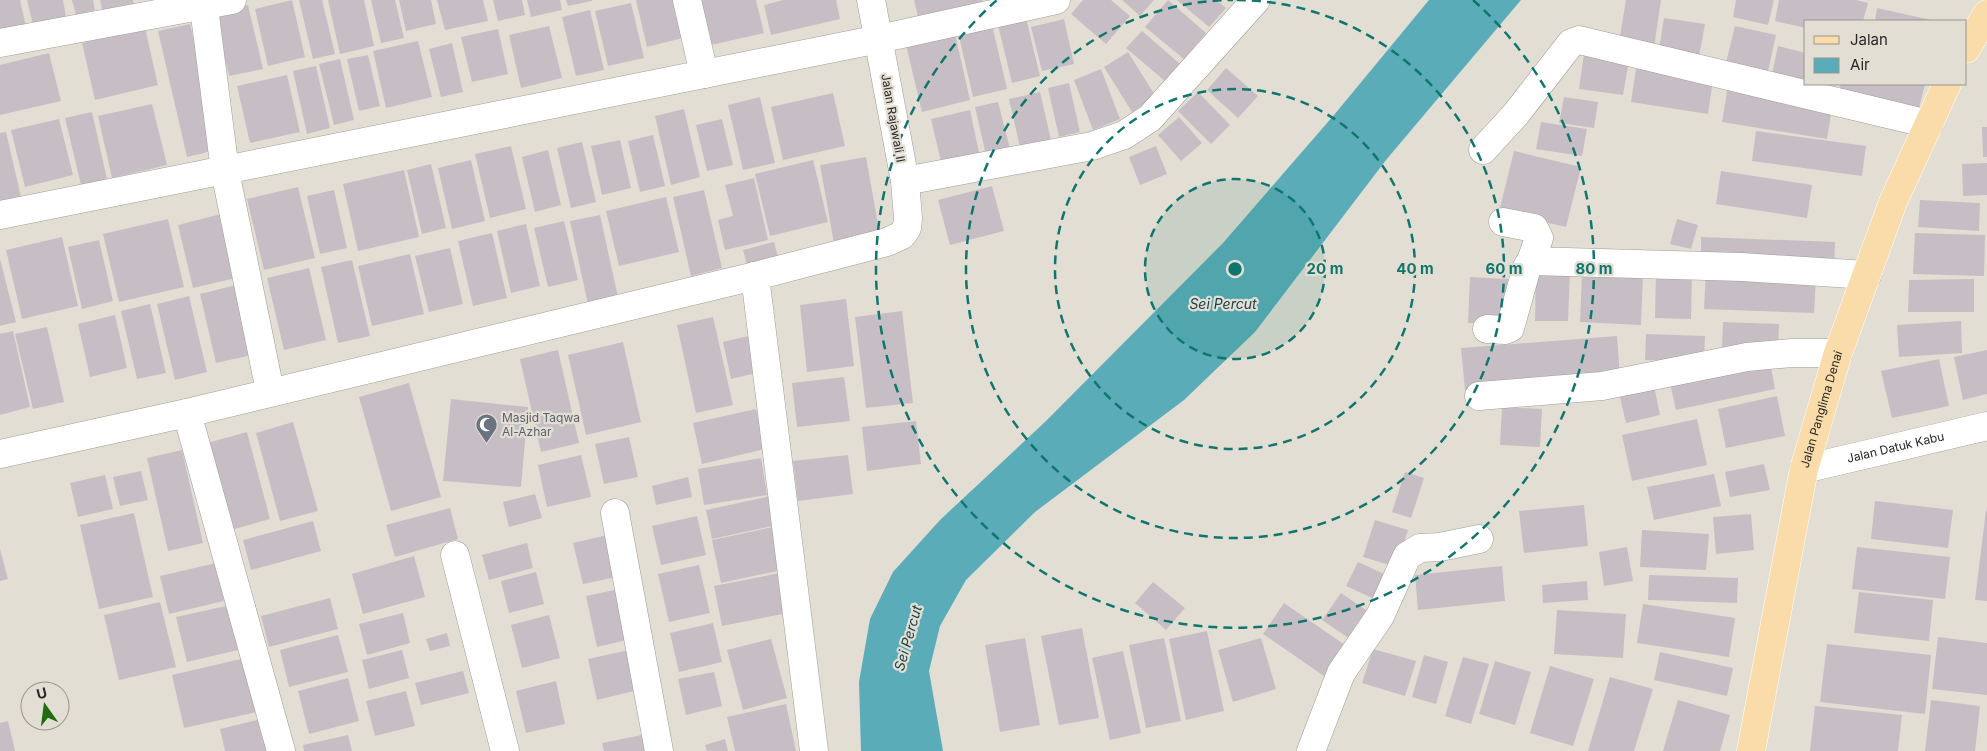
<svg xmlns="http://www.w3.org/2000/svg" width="1987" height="751" viewBox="0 0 1987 751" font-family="Inter,sans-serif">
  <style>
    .water { fill: #5aadb8 }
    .building { fill: #c7bec5 }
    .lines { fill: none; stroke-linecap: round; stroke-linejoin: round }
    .minor-casing { stroke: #a19d94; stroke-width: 29 }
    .tertiary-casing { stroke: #a19d94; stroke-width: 29 }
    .primary-casing { stroke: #fff; stroke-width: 29 }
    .minor { stroke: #fff; stroke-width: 28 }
    .tertiary { stroke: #fff; stroke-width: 28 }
    .primary { stroke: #fadcaa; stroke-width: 28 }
    .ring { fill: none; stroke: #0f766e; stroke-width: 2.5; stroke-dasharray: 9 6 }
    .labels { text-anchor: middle; stroke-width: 4.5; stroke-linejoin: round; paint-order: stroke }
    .street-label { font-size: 12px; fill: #282723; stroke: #e3ded4 }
    .worship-label { font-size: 12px; fill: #5b616d; stroke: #e3ded4; text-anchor: start }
    .water-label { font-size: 14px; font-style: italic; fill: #1a4247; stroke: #e3ded4 }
    .centre { fill: #0f766e; stroke: #e3ded4; stroke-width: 2.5 }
    .ring-label { font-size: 15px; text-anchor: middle; font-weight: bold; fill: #0f766e; stroke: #e3ded4; stroke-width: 4.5; stroke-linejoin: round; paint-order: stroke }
  </style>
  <rect width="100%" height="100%" fill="#e3ded4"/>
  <polygon class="water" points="1429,0 1521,0 1386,160 1255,332 1184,400 1035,512 966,580 940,626 929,671 943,751 861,751 859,682 870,619 893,572 940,520 1046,421 1223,243 1334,115"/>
  <g class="building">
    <polygon points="0,0 20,0 26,27 0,33"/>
    <polygon points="27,0 63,0 66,17 33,25"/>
    <polygon points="72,0 93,0 95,10 76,15"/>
    <polygon points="100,0 133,0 135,8 104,16"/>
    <polygon points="292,0 305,57 268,66 255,9"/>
    <polygon points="299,0 322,0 335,54 313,59"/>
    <polygon points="328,0 364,0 374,46 340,54"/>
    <polygon points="371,0 395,0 404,38 381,43"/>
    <polygon points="399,0 431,0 436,24 406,31"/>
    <polygon points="437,0 483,0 488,21 445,30"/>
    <polygon points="493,0 522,0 525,15 498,21"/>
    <polygon points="527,0 560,0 562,10 531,17"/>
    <polygon points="566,0 592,0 592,1 568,6"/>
    <polygon points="636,0 674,0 683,38 647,47"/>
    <polygon points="697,0 756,0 764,33 707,46"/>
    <polygon points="783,0 836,0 840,19 771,35 764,5"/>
    <polygon points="914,0 982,0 983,6 919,21"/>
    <polygon points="1083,0 1111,0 1130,16 1106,44 1071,14"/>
    <polygon points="1122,0 1154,0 1140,16"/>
    <polygon points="1168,0 1206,33 1184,59 1145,27"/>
    <polygon points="1177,0 1216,0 1226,8 1209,27"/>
    <polygon points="1626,0 1661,0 1653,54 1618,48"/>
    <polygon points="1736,0 1774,0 1768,25 1733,17"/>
    <polygon points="1779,0 1856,0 1868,3 1863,21 1806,21 1806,28 1775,21"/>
    <polygon points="631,3 644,58 608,66 595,11"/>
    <polygon points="248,5 263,69 229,76 214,13"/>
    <polygon points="1877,8 1931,20 1931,21 1875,21"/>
    <polygon points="590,10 604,70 576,76 562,17"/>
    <polygon points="1026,18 1040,76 1012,83 998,25"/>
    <polygon points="1664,18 1705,24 1698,62 1658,56"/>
    <polygon points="1064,19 1074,64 1042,71 1031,27"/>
    <polygon points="190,24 220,149 187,157 158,31"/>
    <polygon points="992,25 1007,89 973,97 958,32"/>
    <polygon points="549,26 562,78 521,88 509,35"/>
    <polygon points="1735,26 1776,35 1767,76 1725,67"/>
    <polygon points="145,28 158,85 95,100 82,43"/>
    <polygon points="498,29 508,74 472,82 461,37"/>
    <polygon points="1142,31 1180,64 1165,81 1126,48"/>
    <polygon points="955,34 970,100 922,112 906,45"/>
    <polygon points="418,41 432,97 386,108 373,51"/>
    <polygon points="452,43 463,92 441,97 429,49"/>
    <polygon points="1778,46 1806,53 1806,84 1771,78"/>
    <polygon points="1128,52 1156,97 1132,112 1104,67"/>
    <polygon points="49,53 61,101 0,115 0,65"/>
    <polygon points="1584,54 1629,61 1623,95 1579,89"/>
    <polygon points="368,55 380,106 359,111 347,59"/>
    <polygon points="340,59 354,120 334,125 319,64"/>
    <polygon points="316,66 330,128 307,134 293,71"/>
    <polygon points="1226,68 1258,96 1238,118 1207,90"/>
    <polygon points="1101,69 1120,119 1093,130 1074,80"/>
    <polygon points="1636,69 1713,80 1708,114 1631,102"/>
    <polygon points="287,75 300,132 250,143 237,86"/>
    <polygon points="1069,83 1080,132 1059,137 1048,88"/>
    <polygon points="1841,84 1925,84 1918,112 1838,95"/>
    <polygon points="1728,86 1833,102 1827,139 1722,122"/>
    <polygon points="1040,92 1051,140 1020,147 1009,99"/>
    <polygon points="1198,92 1230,125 1211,144 1178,111"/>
    <polygon points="833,93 845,146 783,160 771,107"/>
    <polygon points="760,97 775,163 743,170 728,105"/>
    <polygon points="1564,97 1598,102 1594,128 1559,123"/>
    <polygon points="998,102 1010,149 986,155 975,107"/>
    <polygon points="152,104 167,165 112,178 98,116"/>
    <polygon points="684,109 700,177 671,185 655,116"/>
    <polygon points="970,110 980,157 942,166 931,119"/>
    <polygon points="92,112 107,179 81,185 65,118"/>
    <polygon points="1179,117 1202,143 1181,161 1158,135"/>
    <polygon points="59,119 73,175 25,187 11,130"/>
    <polygon points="722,119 733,165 707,171 696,125"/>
    <polygon points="1541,122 1587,129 1582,156 1536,149"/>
    <polygon points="1982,127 1987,127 1987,157 1983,157"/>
    <polygon points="1756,131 1866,146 1862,176 1752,161"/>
    <polygon points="6,132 21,197 0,202 0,133"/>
    <polygon points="653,135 665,186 640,192 628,141"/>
    <polygon points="620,140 631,188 602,195 591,146"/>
    <polygon points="582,142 596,202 571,208 557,148"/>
    <polygon points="511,146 526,209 490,218 475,154"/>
    <polygon points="1156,146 1167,174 1140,185 1129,157"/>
    <polygon points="548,150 561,205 535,212 522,157"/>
    <polygon points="1514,151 1581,167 1566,227 1499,212"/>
    <polygon points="866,157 881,241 835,249 820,165"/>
    <polygon points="471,160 485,221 452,229 438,168"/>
    <polygon points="813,160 828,222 770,236 755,174"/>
    <polygon points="1987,163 1987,195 1963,196 1962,164"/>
    <polygon points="431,164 446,228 422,234 407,170"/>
    <polygon points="404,170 419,237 358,251 343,184"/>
    <polygon points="1721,171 1812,185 1807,218 1716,204"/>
    <polygon points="754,178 768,240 725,250 718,220 733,216 725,185"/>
    <polygon points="992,186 1004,231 950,245 938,200"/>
    <polygon points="298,187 315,258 264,270 247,199"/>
    <polygon points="334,190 347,248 320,254 307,196"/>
    <polygon points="704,190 722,268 691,276 673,197"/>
    <polygon points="666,197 679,252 619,266 606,211"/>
    <polygon points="1920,200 1980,203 1979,231 1918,227"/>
    <polygon points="225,213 240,277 193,288 178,225"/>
    <polygon points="600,215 619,302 589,309 570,221"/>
    <polygon points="168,219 184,287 119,302 103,234"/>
    <polygon points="1677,219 1698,225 1691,249 1670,244"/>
    <polygon points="564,221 578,280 548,287 534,228"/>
    <polygon points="526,224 540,286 511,293 497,231"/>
    <polygon points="492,233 507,298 473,306 458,241"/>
    <polygon points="1915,233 1985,235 1984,276 1913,274"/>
    <polygon points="62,237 78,306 22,319 6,250"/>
    <polygon points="1701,237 1835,242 1834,267 1701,263"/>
    <polygon points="99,240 113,301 82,309 68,247"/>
    <polygon points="774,242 780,265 749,272 743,250"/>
    <polygon points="450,248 463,304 429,312 415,256"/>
    <polygon points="410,254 424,314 372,326 358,266"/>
    <polygon points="0,259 16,322 0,326"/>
    <polygon points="352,260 370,336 338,343 321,267"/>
    <polygon points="309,268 326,340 284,350 267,278"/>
    <polygon points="1536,269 1570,271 1568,321 1535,321"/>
    <polygon points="1706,271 1816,275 1814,313 1704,309"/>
    <polygon points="1656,272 1692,273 1691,319 1655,318"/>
    <polygon points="1582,273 1643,275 1641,325 1580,322"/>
    <polygon points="1470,277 1508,279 1507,324 1468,323"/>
    <polygon points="1974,279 1974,312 1908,312 1909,280"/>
    <polygon points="236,285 252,355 216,363 200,294"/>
    <polygon points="189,296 207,372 175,380 157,304"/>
    <polygon points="846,299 854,366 807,372 800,305"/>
    <polygon points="150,304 166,373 137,379 121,311"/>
    <polygon points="902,311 913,403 866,408 855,317"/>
    <polygon points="115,315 127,368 90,377 78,324"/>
    <polygon points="713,317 733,405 696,413 677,325"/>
    <polygon points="1961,321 1962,353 1899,357 1897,325"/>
    <polygon points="1723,322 1779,324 1778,350 1722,349"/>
    <polygon points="47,327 64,402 33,409 15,334"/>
    <polygon points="13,331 30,407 0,415 0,334"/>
    <polygon points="1646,334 1705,336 1704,362 1645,360"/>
    <polygon points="748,336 756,373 731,379 723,342"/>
    <polygon points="1617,336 1620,378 1465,390 1461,348"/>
    <polygon points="623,342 641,422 586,435 568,355"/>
    <polygon points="558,350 579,443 541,452 520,359"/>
    <polygon points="1987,350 1987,394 1963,400 1954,357"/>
    <polygon points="1769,357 1775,389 1676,410 1669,379"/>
    <polygon points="1939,359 1949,406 1892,418 1881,371"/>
    <polygon points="844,377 850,421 797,427 792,383"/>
    <polygon points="409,383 441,497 391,511 359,397"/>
    <polygon points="1654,385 1660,415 1626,423 1619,393"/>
    <polygon points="1777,396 1785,436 1726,448 1718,409"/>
    <polygon points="451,399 528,407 521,487 443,481"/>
    <polygon points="1502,407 1542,409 1540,447 1500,445"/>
    <polygon points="756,409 765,449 702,464 693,423"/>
    <polygon points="1697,419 1707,465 1632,481 1622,435"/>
    <polygon points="916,421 921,464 867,471 862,427"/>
    <polygon points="293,422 318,511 280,521 256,433"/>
    <polygon points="247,432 270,519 231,530 207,443"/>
    <polygon points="629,437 638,477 604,484 595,444"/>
    <polygon points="182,450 203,543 168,551 147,458"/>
    <polygon points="581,455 591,497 547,507 538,465"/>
    <polygon points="848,455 853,494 798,501 793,461"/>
    <polygon points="761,458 767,495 704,505 698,469"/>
    <polygon points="1764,464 1770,490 1730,497 1725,472"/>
    <polygon points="141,471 148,500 120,506 113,477"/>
    <polygon points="1405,472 1424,478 1411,518 1392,512"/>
    <polygon points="1714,474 1721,506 1654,520 1647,487"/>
    <polygon points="105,475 113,509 78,517 70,483"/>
    <polygon points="688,477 692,497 656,505 652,486"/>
    <polygon points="535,494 542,518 509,527 503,502"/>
    <polygon points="775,495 782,524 712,539 706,510"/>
    <polygon points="1875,501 1953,510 1948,548 1871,539"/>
    <polygon points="1584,505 1588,546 1524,553 1519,511"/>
    <polygon points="450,508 458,539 395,557 386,525"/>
    <polygon points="1986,510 1987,511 1987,601 1975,600"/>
    <polygon points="134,513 153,597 99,609 80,525"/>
    <polygon points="1751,514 1754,550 1716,554 1713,517"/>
    <polygon points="697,516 706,555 661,565 652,526"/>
    <polygon points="1375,520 1408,530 1396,567 1363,557"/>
    <polygon points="313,521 321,551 251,570 243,540"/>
    <polygon points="773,527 782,570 721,583 712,540"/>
    <polygon points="1642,530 1709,534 1706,570 1640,567"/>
    <polygon points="612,534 621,576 583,584 573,543"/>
    <polygon points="527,543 533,568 489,580 482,555"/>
    <polygon points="1627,547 1633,581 1604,586 1599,552"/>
    <polygon points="1857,547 1950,557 1945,599 1852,589"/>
    <polygon points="0,549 8,579 0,581"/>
    <polygon points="414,556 425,597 363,614 352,574"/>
    <polygon points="1358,562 1393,578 1381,602 1346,586"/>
    <polygon points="216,563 224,601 169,614 160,576"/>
    <polygon points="699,565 710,613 669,622 658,574"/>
    <polygon points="1502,566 1505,601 1418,610 1415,575"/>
    <polygon points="536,572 544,604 509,613 501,581"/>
    <polygon points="785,572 793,612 722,626 714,586"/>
    <polygon points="1649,575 1738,578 1737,603 1648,600"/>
    <polygon points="1587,581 1588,600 1543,603 1542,585"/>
    <polygon points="1153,582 1185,608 1166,630 1135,603"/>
    <polygon points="624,588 635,638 597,647 586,596"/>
    <polygon points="1859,592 1933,600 1929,641 1854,633"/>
    <polygon points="1341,593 1372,614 1353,641 1322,620"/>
    <polygon points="330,598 338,629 269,647 261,616"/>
    <polygon points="160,602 176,667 119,680 104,615"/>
    <polygon points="1284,603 1345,645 1324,676 1263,634"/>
    <polygon points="1643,604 1735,618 1729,657 1637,643"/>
    <polygon points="231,605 242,649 187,662 176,617"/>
    <polygon points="1557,610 1626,614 1623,658 1554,654"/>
    <polygon points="403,613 410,643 367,655 359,624"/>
    <polygon points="549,615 560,658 522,668 511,625"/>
    <polygon points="713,623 722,662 679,672 670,633"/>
    <polygon points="1082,628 1099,718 1059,725 1041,636"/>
    <polygon points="1207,631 1224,711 1186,720 1169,639"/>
    <polygon points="447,633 450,646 430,651 426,639"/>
    <polygon points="338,635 348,672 289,687 280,650"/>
    <polygon points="1938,637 1987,643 1987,695 1932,689"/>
    <polygon points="1025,638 1040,725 1000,732 985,645"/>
    <polygon points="1164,638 1181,721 1146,728 1129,645"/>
    <polygon points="1261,638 1276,689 1233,702 1218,650"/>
    <polygon points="771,639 787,698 743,710 727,650"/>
    <polygon points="1827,644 1931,655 1925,714 1820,702"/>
    <polygon points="1373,649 1416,661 1405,696 1362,683"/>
    <polygon points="402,650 409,678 369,689 362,660"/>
    <polygon points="629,650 638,690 597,700 588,659"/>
    <polygon points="1123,651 1141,733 1110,740 1092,658"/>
    <polygon points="1660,652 1733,668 1727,696 1654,680"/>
    <polygon points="1424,655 1448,662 1436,704 1412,697"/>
    <polygon points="1463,657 1489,664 1471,724 1445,716"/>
    <polygon points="245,658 257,712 184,728 172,675"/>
    <polygon points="1495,661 1531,672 1515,725 1479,714"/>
    <polygon points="1550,666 1594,679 1573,746 1530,733"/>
    <polygon points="463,671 469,693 421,705 415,683"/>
    <polygon points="714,672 722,706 686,715 678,679"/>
    <polygon points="1610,677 1653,689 1634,751 1588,751"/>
    <polygon points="348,678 359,721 309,734 298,691"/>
    <polygon points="556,681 565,724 526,733 516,691"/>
    <polygon points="406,691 415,726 375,736 366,701"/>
    <polygon points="1678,700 1730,715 1720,751 1663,751"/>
    <polygon points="1931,700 1980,706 1975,751 1925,751"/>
    <polygon points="786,704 796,751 735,751 727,717"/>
    <polygon points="1815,706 1902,715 1898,751 1810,751"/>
    <polygon points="261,719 268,751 225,751 220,729"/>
    <polygon points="8,721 15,751 0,751 0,723"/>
    <polygon points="348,735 352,751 304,751 303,745"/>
    <polygon points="642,735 646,751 604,751 602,743"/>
    <polygon points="725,739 728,751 707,751 705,745"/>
  </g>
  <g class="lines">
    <defs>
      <g id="minor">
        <polyline points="203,0 225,171 270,391"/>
        <polyline points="687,0 704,74"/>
        <polyline points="0,43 232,0"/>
        <polyline points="1483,150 1516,114 1571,43 1579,40 1929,124"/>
        <polyline points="905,181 1092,146 1124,135 1150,118 1256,0"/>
        <polyline points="0,215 879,39 1056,0"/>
        <polyline points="1503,222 1534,228 1539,238 1531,261 1742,267 1867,275"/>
        <polyline points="755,276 814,751"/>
        <polyline points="1487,329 1505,330 1510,328 1527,267 1531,261"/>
        <polyline points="1479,396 1602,386 1747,357 1792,353 1838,353"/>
        <polyline points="187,413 281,751"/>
        <polyline points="0,454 187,413 755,276 887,242 902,235 907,228 908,218 905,181 871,0"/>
        <polyline points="615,513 659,751"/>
        <polyline points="455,555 505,751"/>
        <polyline points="1311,751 1341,673 1380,616 1407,556 1420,548 1440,547 1479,539"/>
      </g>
      <g id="tertiary">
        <path id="s1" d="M1804 469 1987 426"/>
      </g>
      <g id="primary">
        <polyline points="1966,49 1987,14"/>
        <path id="s2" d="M1751 751 1804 469 1838 353 1893 202 1947 84"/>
      </g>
    </defs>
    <use href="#minor" class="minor-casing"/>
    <use href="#tertiary" class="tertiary-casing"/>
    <use href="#primary" class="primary-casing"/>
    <use href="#minor" class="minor"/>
    <use href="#tertiary" class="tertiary"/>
    <use href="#primary" class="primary"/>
  </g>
  <circle cx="1235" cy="269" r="90" fill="#0f766e" fill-opacity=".12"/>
  <g class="ring">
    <circle cx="1235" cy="269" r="90"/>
    <circle cx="1235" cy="269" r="180"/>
    <path d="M1237 0A269 269 0 1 1 1233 0"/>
    <path d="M1473 0A359 359 0 1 1 997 0"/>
  </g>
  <defs>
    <symbol id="mosque-pin" viewBox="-11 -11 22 30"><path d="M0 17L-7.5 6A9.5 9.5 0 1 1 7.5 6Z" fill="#6b7280" stroke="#e3ded4"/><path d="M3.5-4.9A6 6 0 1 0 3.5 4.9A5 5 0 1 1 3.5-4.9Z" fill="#fff"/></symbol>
  </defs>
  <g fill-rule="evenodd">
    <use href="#mosque-pin" x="474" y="412" width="25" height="34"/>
  </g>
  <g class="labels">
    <g class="street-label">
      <text transform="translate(893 118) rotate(80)" y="4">Jalan Rajawali II</text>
      <text dy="4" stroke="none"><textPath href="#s2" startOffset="349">Jalan Panglima Denai</textPath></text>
      <text dy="4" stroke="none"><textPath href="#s1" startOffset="94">Jalan Datuk Kabu</textPath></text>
    </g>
    <g class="worship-label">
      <text x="502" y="422">Masjid Taqwa<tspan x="502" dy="14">Al-Azhar</tspan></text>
    </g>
    <g class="water-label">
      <text x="1223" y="309">Sei Percut</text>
      <text transform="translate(908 638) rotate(-74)" y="5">Sei Percut</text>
    </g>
  </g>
  <circle cx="1235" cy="269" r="8" class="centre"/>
  <g class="ring-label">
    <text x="1325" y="274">20 m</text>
    <text x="1415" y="274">40 m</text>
    <text x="1504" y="274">60 m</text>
    <text x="1594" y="274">80 m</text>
  </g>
  <rect x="1804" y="20" width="162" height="65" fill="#e3ded4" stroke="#98958d"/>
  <rect x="1814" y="36" width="25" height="8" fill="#fadcaa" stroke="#98958d"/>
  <text x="1850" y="45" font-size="15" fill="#282723">Jalan</text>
  <rect x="1814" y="58" width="25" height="15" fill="#5aadb8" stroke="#98958d"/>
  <text x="1850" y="70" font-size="15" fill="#282723">Air</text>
  <g transform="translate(45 706) rotate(346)"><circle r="24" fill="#e3ded4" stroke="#98958d"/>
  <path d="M0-4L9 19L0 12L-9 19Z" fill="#206c0e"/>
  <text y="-8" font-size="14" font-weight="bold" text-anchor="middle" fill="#282723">U</text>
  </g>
</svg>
